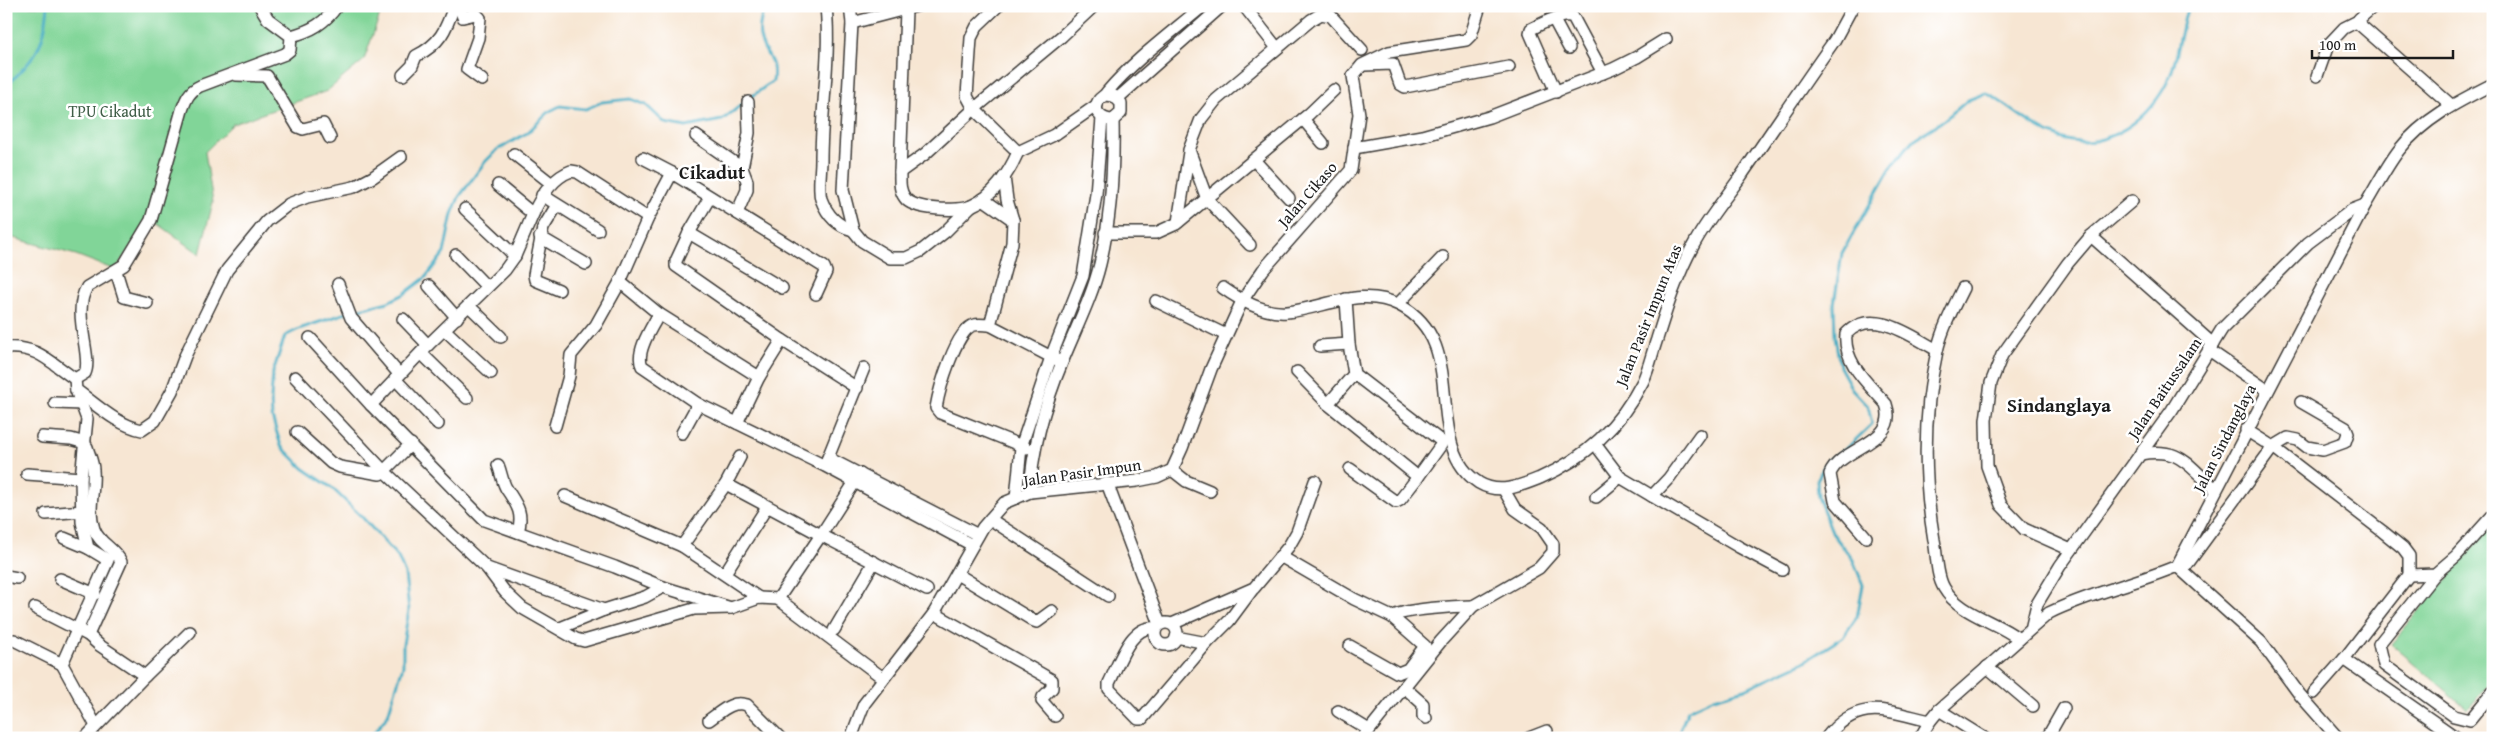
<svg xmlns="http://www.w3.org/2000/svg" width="2499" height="744" viewBox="0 0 2499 744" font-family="'Gentium Book Plus',serif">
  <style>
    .green { fill: #81d598; stroke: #4e785a }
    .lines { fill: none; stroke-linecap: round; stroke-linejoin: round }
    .stream { stroke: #43acc3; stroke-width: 3 }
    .minor-casing { stroke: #3d3a37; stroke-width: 14 }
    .minor { stroke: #fff; stroke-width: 11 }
    .labels { text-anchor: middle; stroke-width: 5; stroke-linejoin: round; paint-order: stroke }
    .park-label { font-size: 16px; fill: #3f5d47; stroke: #fff }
    .street-label { font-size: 16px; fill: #1c1c1c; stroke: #fff }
    .quarter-label { font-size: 19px; font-weight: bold; fill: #1c1c1c; stroke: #fff }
  </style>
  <rect width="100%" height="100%" fill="#fff"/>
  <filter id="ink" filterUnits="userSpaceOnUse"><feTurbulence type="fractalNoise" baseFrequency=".02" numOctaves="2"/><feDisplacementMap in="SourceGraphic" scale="10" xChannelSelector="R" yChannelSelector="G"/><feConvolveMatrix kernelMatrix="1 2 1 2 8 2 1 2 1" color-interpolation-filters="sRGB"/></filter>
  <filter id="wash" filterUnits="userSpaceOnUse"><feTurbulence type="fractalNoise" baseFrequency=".0096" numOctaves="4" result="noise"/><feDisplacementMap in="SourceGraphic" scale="20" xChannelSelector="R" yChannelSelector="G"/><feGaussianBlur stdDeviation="1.12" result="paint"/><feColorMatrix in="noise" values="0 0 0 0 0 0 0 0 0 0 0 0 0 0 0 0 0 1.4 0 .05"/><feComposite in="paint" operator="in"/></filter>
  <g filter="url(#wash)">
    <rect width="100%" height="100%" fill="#f7e6d3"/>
    <g class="green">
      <polygon points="6,6 383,6 364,60 327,91 233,124 205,152 213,202 200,254 150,218 115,270 76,255 6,236"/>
      <polygon points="2493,524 2493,679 2468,709 2391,644"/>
    </g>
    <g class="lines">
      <g class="stream">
        <path d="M6 86C36 57 44 48 48 6"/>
        <path d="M748 99 773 81C776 59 767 59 761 41 757 30 761 17 765 6"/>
        <polyline points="6,304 11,345"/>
        <polyline points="352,311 388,302 404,294 425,278 444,253 452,214 459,197 485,162 497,150 527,133 550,111 560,106 586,109 602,102 630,99 646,105 665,123 686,127 722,120 744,103"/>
        <polyline points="346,313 299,329 285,336 273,372 271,398 272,417 281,446 303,468 332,488 362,517 398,557 405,574 409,610 403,644 403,666 388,715 370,738"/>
        <polyline points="6,363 11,352"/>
        <path d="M6 453C15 479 9 497 6 523"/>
        <path d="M1677 738 1688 710 1714 698 1745 689 1804 662 1843 637 1857 617 1863 585 1853 560 1833 534 1818 497 1817 480 1827 461 1849 446 1872 424 1868 406 1852 389 1840 367 1835 336 1834 304 1842 253 1890 169 1912 141 1944 120 1968 100 1986 93C2012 107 2032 128 2060 138 2106 154 2153 117 2170 76 2178 57 2181 28 2188 6"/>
      </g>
    </g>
  </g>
  <g filter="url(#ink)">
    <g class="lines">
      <defs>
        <g id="minor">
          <polyline points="459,6 463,17 476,14 480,18 478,38 467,69 482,80"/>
          <path d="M826 6C831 57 821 109 821 160 821 172 818 188 821 199 827 215 837 226 853 230"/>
          <polyline points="850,6 852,23 843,190 853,230 862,241 890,258 906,258 921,251 945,232 971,206"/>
          <polyline points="1094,6 1062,36 974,109 1018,152 1054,135 1097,105"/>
          <polyline points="1244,6 1277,48"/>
          <polyline points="2374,6 2359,19 2359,24 2451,105"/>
          <path d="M906 10 900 172C900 181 899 190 905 198 913 210 958 212 971 206 993 197 1009 173 1018 152"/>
          <polyline points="1554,20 1569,48"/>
          <polyline points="852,23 917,6"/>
          <path d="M291 36C311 31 325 23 337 6"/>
          <polyline points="1364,65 1393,64 1400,84 1405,87 1509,67"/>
          <polyline points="236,75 267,76 298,127 303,129 323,124 330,138"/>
          <path d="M403 75 412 66 416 56C440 44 446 30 454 6"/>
          <polyline points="2317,76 2328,45 2344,28 2358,21"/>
          <path d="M1556 92 1530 33 1531 29C1541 24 1563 12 1573 17L1603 73"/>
          <path d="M1105 95 1114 96 1121 103V113L1113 120C1102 120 1091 111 1099 100 1101 97 1105 96 1107 92 1134 60 1171 33 1203 6"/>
          <polyline points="1118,98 1222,6"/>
          <polyline points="1303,119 1323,143"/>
          <polyline points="696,136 742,168"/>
          <polyline points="1354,148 1422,136 1489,117 1613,69 1637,57 1666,39"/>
          <polyline points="514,154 552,184"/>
          <polyline points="643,158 672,173"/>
          <polyline points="1254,160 1289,198"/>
          <polyline points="900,172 925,154 974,109 967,96 971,38 977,26 998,6"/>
          <polyline points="1004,177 1007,200 1013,220 1012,243 990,325 1057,360"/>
          <polyline points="498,185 533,214 515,256 505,270 428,345 371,405 484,520 615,567 663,587 731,608"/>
          <polyline points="542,195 598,230"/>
          <polyline points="710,197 689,233 676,261 676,266 782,340 759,377 737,423"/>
          <polyline points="983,199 1013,220"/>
          <polyline points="557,205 543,228 534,275 535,280 559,290"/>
          <polyline points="465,209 515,256"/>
          <polyline points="737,213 747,190 747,181 742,168 749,133 748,102"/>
          <path d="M533 214C541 196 552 178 571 171L577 172 648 218"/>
          <polyline points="1178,222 1189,152"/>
          <polyline points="689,233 782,288"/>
          <polyline points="1105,233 1156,233 1176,224 1309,114 1334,90"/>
          <polyline points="2091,236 2213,344"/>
          <polyline points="540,237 586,264"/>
          <polyline points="1250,245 1207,199 1189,150 1201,119 1216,100 1311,20 1321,14 1331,16 1362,50"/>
          <polyline points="456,255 487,287"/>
          <polyline points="116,271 124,297 147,303"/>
          <polyline points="338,284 351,318 399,374"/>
          <polyline points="429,286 457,318"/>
          <path d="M1223 288C1240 300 1265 314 1287 312 1324 308 1363 286 1399 305 1473 342 1419 445 1479 483 1499 495 1520 486 1540 478 1586 458 1620 426 1643 381 1649 368 1652 353 1657 339 1667 307 1677 275 1693 246 1706 221 1725 199 1741 176 1772 131 1802 86 1834 41L1853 6"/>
          <path d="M1963 288C1953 308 1942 329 1937 351 1923 414 1923 476 1934 540 1937 554 1936 575 1944 588 1959 614 1996 621 2019 639"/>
          <polyline points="1346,299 1349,344 1354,374 1328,404 1418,477 1441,445 1441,441 1354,374"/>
          <polyline points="1156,301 1226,335"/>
          <polyline points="1398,304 1443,257"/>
          <polyline points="469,306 501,337"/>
          <path d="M659 314C652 327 635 352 642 366L698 404 825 466 972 545"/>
          <polyline points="403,319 428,345"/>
          <path d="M990 325C985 325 979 324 974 325 956 329 939 390 936 408L940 413 1027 448"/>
          <polyline points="445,330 491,373"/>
          <polyline points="310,338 371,405"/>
          <polyline points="782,340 857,388"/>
          <polyline points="1320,346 1349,344"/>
          <path d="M6 348C37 345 51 363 75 379L85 373C93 357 71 312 87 287L124 265 151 220 182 110C186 99 189 91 200 86L285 54 290 50 291 36 268 19 260 6"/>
          <polyline points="2209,350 2267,390"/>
          <polyline points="421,353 467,398"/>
          <polyline points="1297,372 1328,404"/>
          <polyline points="295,377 384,471 411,444"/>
          <polyline points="759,377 659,314 620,282 648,218 672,173 824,267 826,272 816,294"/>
          <path d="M75 379 76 390C97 405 117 425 142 430L155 421 172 391 185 356 227 270 267 221 289 204 307 197 354 187 373 177 401 157"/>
          <polyline points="395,379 438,424"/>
          <polyline points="76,390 87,419 81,478 82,522 88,548 108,560 62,664 95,724"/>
          <polyline points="55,403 82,404"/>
          <polyline points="555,426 569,376 571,355 596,325 620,282"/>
          <polyline points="2246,430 2273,447 2382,531 2403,548 2409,556 2409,575 2344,659 2457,738"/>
          <polyline points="297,432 331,463 340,467 380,474 384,471 487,568 604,610 645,597 663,587"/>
          <polyline points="682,433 698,404"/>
          <polyline points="42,437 71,439 85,443"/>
          <polyline points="1595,444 1620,477 1652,496 1669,478 1700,435"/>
          <path d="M87 447C89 455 93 462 93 470 95 490 87 509 94 529 99 544 115 548 121 562L88 635"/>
          <path d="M2140 454C2182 447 2186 465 2216 489"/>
          <polyline points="828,458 978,535"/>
          <path d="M498 465C501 472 502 481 506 488 516 504 524 512 518 532"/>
          <polyline points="825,465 864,368"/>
          <polyline points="1350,469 1396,502 1400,500 1418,477"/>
          <polyline points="1172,470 1186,481 1210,491"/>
          <polyline points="27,474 81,478"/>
          <polyline points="860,474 821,535 927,590"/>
          <polyline points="1107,483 1160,624"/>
          <polyline points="726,484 821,535 778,599"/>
          <path d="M1030 492C1032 447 1046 401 1063 360 1076 328 1092 297 1100 264 1111 218 1114 166 1113 120"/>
          <polyline points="565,496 682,546 759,598"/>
          <polyline points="1652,496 1739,547 1782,570"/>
          <polyline points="1596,497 1620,477"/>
          <polyline points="1016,498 1021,447 1051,357 1083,276 1096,194 1102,118"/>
          <polyline points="46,514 83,511"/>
          <polyline points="990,519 1108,596"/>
          <path d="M1866 537 1835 501 1830 474C1841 446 1900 444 1886 404 1869 384 1843 363 1846 334 1872 306 1911 336 1937 350"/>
          <polyline points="64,538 88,548"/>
          <polyline points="682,546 726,484 740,457"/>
          <polyline points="2071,550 2024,529 2001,505 1987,466 1986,420 1991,383 2002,355 2068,263 2091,236 2132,201"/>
          <polyline points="1280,556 1354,599 1392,617 1425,646 1408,669 1398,673 1350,646"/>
          <polyline points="2178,567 2261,642 2300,695 2338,738"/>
          <polyline points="487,568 505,592 522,608 576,639 584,641 694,609 731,608 759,598 778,599"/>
          <polyline points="2183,570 2273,447 2288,438 2298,440 2307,447 2323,450 2345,442 2348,433 2346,428 2301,402"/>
          <polyline points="725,573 767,507"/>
          <polyline points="957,574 1034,621 1037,622 1052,611"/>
          <polyline points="2435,574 2379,644 2384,665 2454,716 2470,720 2493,692"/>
          <polyline points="2409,575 2435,574 2456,556 2493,515"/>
          <polyline points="6,576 17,578"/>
          <polyline points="60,579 95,594"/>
          <polyline points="778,599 883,678"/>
          <polyline points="35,608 88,635 99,645 145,676 190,632"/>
          <polyline points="934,613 1052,680 1052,688 1043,697 1042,701 1055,716"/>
          <path d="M1392 617C1402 609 1458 606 1473 606"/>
          <circle cx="1166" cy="634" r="11"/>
          <polyline points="1172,624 1254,588 1289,546 1297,532 1315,481"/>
          <polyline points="2032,625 2037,604 2060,566 2172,410 2222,329 2308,243 2352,210 2365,205"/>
          <polyline points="560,628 604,610"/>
          <path d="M1156 628C1130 624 1119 664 1109 683V689L1138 719H1142L1207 643"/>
          <polyline points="834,630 874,562"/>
          <polyline points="1176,637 1207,643 1229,621 1252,590"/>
          <polyline points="14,640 62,664"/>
          <polyline points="1987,667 2033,706"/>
          <polyline points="1404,687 1423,704 1423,716 1426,718"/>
          <polyline points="2314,693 2344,659"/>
          <polyline points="1939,710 1984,738"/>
          <polyline points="1338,711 1369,730"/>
          <path d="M709 720C722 711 732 700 747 705L780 738"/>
          <polyline points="85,738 145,676"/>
          <polyline points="851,738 864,704 934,613 983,527 1004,503 1030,492 1137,481 1157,477 1172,470 1182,448 1211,369 1242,301 1263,270 1351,170 1359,114 1353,76 1362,65 1389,52 1466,40 1471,35 1480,6"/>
          <polyline points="1363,738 1441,641 1473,606 1539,568 1553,552 1553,544 1542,528 1515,509 1504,490"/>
          <polyline points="1529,738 1547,731"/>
          <path d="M1826 738C1858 697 1886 711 1930 721"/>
          <path d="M1920 738 1930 721 1939 710 2049 613C2089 593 2135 584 2177 566L2365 205C2376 187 2386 167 2399 150 2423 119 2459 101 2493 84"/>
          <polyline points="2047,738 2064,708"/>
        </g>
      </defs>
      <use href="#minor" class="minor-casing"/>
      <use href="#minor" class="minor"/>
    </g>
  </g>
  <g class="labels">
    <g class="park-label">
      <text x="110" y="117">TPU Cikadut</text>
    </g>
    <g class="street-label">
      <text transform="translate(1307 194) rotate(-49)" y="6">Jalan Cikaso</text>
      <text transform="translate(1648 315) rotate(-68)" y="6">Jalan Pasir Impun Atas</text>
      <text transform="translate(2164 388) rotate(-56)" y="6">Jalan Baitussalam</text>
      <text transform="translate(2224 438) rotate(-63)" y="6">Jalan Sindanglaya</text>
      <text transform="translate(1082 472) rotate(-8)" y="6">Jalan Pasir Impun</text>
    </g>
    <g class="quarter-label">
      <text x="712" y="179">Cikadut</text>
      <text x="2059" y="412">Sindanglaya</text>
    </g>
  </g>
  <rect width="2499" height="744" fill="none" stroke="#fff" stroke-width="25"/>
  <path d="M2312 50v8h141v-8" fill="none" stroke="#1c1c1c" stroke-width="2.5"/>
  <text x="2319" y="50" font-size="15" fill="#1c1c1c" stroke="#ffffff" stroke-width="4" paint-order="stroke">100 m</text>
</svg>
